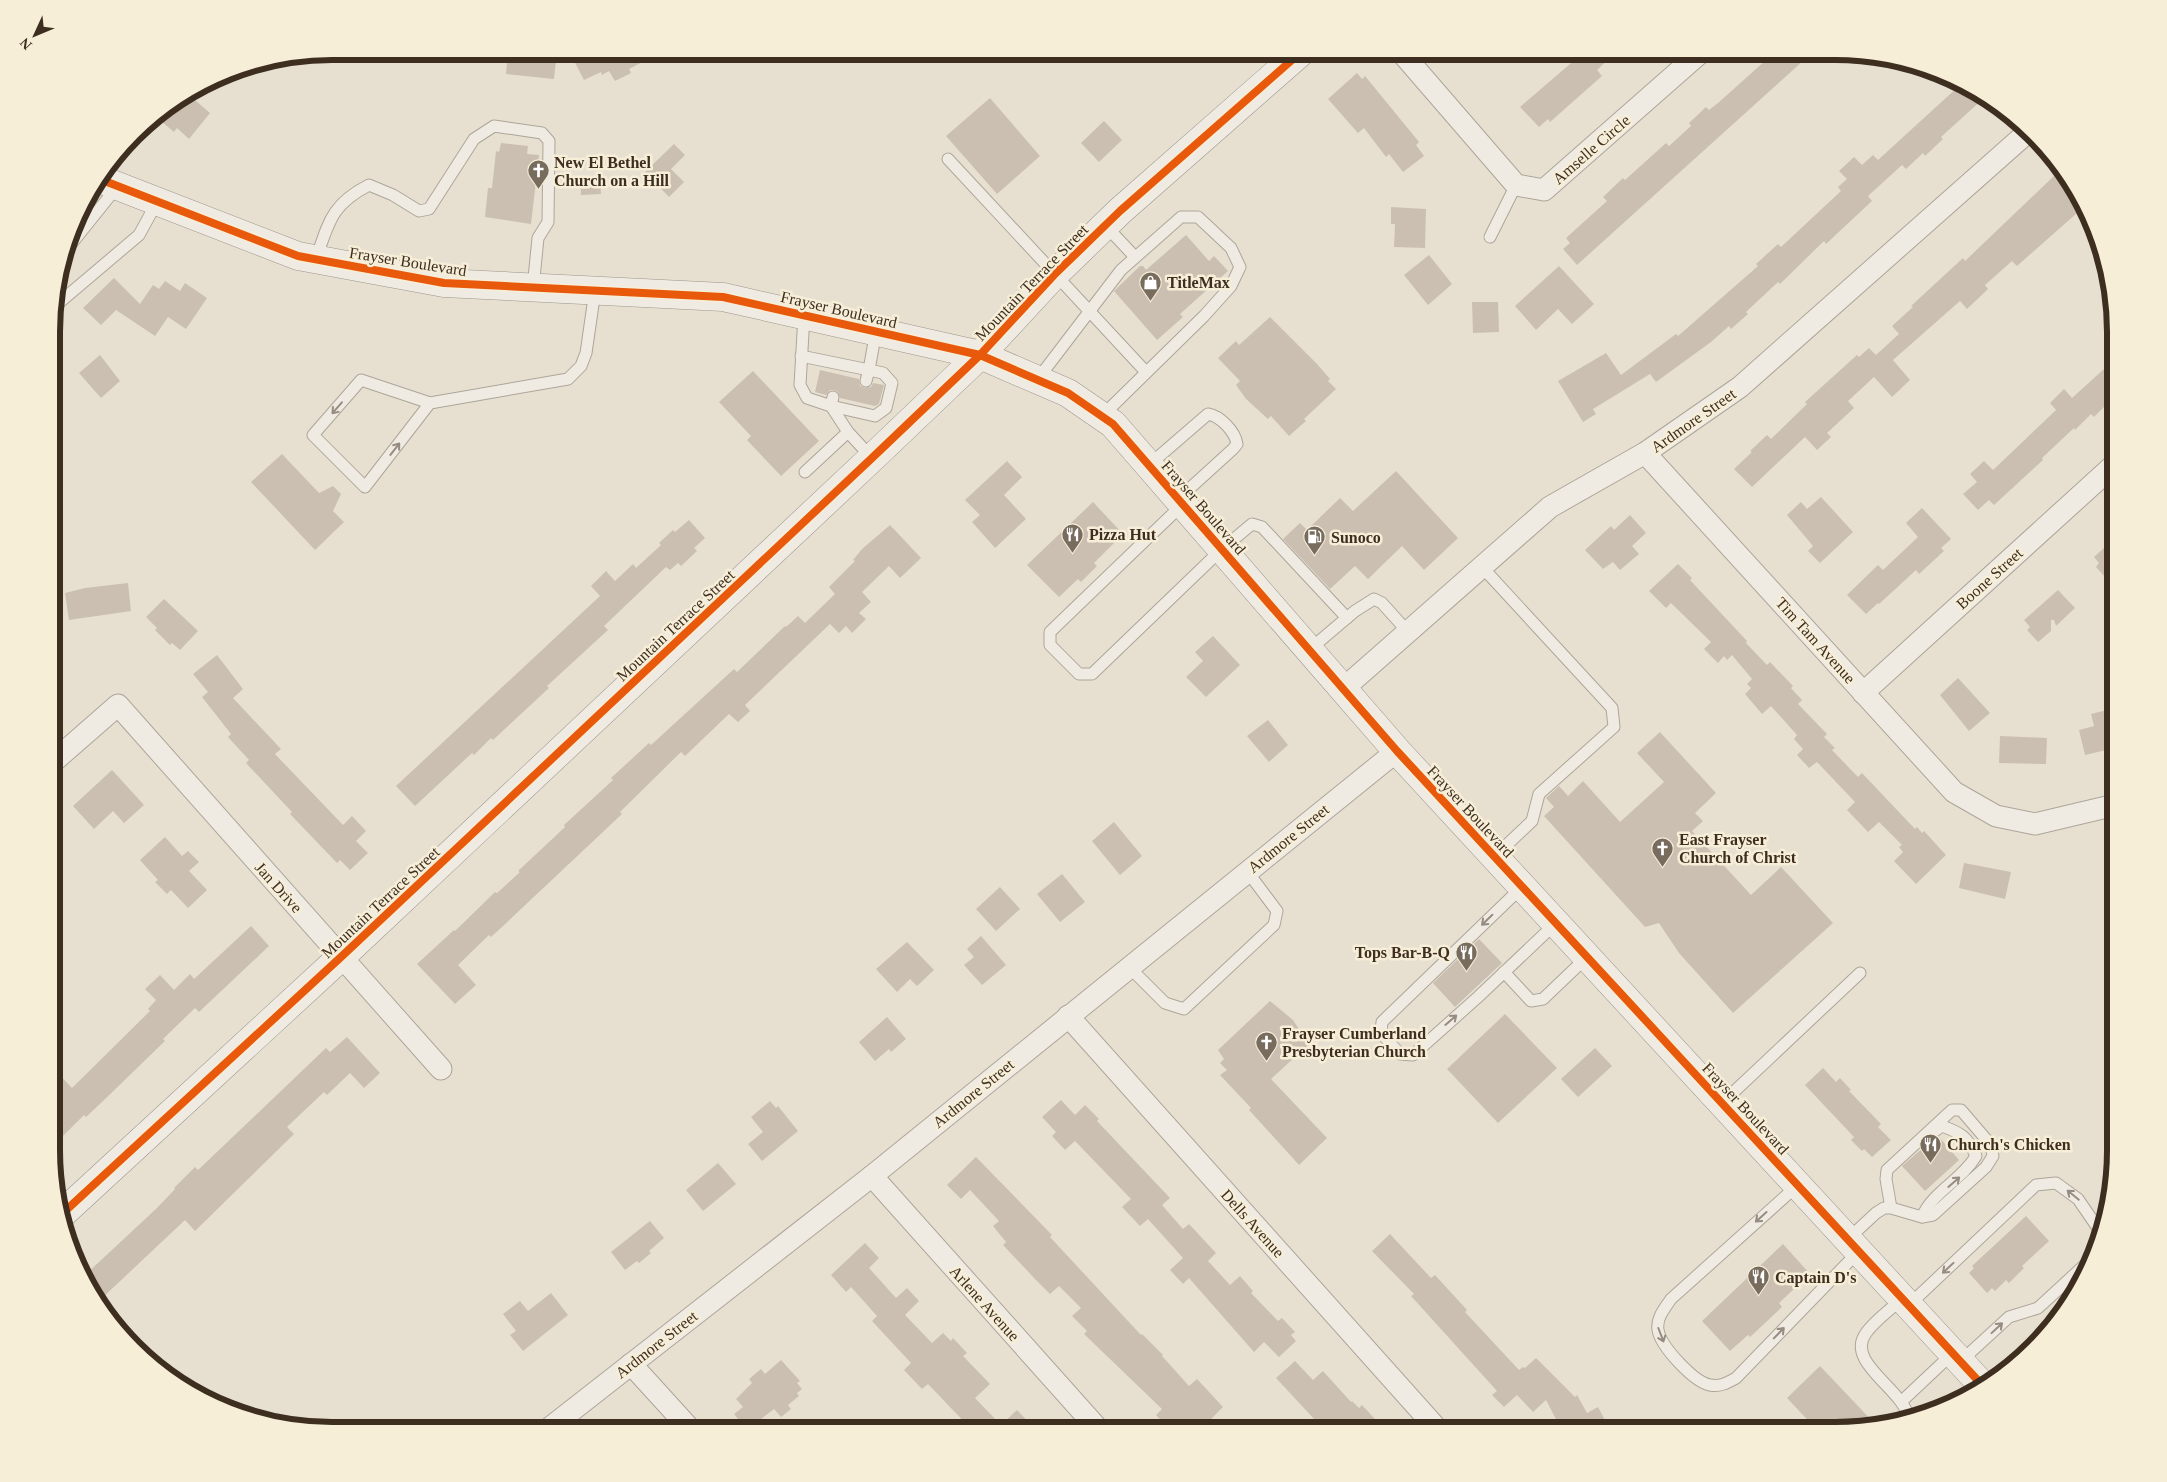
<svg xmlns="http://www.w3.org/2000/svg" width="2167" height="1482" viewBox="0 0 2167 1482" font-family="'Times New Roman',serif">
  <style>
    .building { fill: #cbbfb2 }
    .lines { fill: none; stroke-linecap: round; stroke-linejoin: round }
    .lane-casing { stroke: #ada599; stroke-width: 13 }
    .street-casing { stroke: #ada599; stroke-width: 23 }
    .secondary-casing { stroke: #9c958a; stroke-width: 29 }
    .lane { stroke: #efebe3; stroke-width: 11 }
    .street { stroke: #efebe3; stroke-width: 21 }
    .secondary { stroke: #efebe3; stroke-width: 28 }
    .cycleway-casing { stroke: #f7eed8; stroke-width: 11 }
    .cycleway { stroke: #e8590c; stroke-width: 8 }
    .oneway { stroke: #968c82 }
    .labels { text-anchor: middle; stroke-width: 5; stroke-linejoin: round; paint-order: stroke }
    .street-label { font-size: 16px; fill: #3d2e20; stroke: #f7eed8 }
    .poi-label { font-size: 16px; font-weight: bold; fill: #3d2e20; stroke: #f7eed8; text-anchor: start }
    .rim { fill: none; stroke: #3d2e20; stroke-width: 6 }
  </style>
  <rect width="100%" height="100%" fill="#e7e0d1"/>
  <g class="building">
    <polygon points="508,51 557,51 554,79 506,74"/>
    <polygon points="569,51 664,51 629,69 631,73 615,81 609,71 602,75 601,72 584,80"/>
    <polygon points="1584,52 1616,52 1597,70 1602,76 1550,122 1548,119 1539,127 1520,107"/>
    <polygon points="1775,52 1813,52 1577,265 1563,249 1570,243 1566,238 1607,201 1603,197 1623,178 1625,180 1666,143 1669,146 1691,126 1689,123 1706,107 1709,110 1718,103"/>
    <polygon points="1357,73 1362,79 1365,76 1419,142 1416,145 1424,156 1403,172 1389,154 1386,157 1364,128 1358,133 1328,99"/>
    <polygon points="1960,85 1984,98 1941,137 1943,139 1925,156 1923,153 1906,169 1902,165 1868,196 1872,201 1826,244 1824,241 1780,284 1778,282 1746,312 1748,314 1731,329 1729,326 1711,342 1656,382 1650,374 1593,409 1596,414 1583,422 1558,381 1606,353 1621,375 1676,334 1678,336 1758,266 1756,264 1778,244 1781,247 1841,191 1838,187 1847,179 1839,171 1854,157 1862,165 1873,155 1878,160"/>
    <polygon points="189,95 210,113 189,139 177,128 174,132 155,116"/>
    <polygon points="990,98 1040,156 997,194 946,136"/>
    <polygon points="1104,121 1122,140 1099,162 1081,143"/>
    <polygon points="501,143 528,146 527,154 539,155 531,224 485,217 488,188 492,188 496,151 499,152"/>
    <polygon points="674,144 685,155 671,169 684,182 669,197 645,172"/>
    <polygon points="2064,173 2085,206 2017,266 2012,261 1985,285 1988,289 1967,309 1960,301 1893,360 1910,380 1892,397 1874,377 1848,401 1854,408 1827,433 1831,437 1817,450 1805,437 1752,487 1734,469 1752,452 1750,451 1767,435 1771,439 1807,404 1805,402 1857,355 1859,357 1869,348 1876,355 1899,334 1892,326 1913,307 1911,306 1963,258 1965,261 2054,176 2057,179"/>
    <polygon points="580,176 600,176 601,194 581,195"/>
    <polygon points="1391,207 1426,209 1425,248 1394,247 1395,224 1391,224"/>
    <polygon points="1186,235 1209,261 1214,256 1228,271 1180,314 1183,317 1157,340 1114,291 1140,266 1143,266 1146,270"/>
    <polygon points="1429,255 1452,284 1428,305 1404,275"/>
    <polygon points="1559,266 1594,304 1572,324 1558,309 1536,330 1515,306"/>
    <polygon points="114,278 140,304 153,285 159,289 165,281 180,291 185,283 207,298 186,329 168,317 155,336 116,310 101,325 83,308"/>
    <polygon points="1472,302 1498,302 1499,332 1473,333"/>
    <polygon points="1270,317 1317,364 1330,379 1328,381 1336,389 1304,419 1306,421 1289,436 1271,416 1268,419 1246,399 1236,385 1240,381 1218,358 1236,341 1239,345"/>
    <polygon points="100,355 120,381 101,398 79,373"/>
    <polygon points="2115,359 2115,396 2094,417 2091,414 2075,430 2074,428 2042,458 2043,460 1994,505 1989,500 1978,510 1963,494 1977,482 1970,474 1984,461 1993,470 2056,410 2050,403 2064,389 2072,398"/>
    <polygon points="820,370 859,379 860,386 865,388 871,387 873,383 884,385 879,404 875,406 840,398 838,392 834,390 830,390 826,395 815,392"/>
    <polygon points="753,371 819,441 781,476 747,440 751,436 719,402"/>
    <polygon points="282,454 319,493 333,486 341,494 333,511 344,522 315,550 251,482"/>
    <polygon points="1007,461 1022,477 1004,495 1026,519 995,548 972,522 980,515 965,500"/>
    <polygon points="1396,471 1458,538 1424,570 1402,546 1368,579 1355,566 1330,589 1283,539 1300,523 1307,530 1340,498 1353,511"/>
    <polygon points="1821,497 1853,532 1820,563 1808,551 1813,546 1787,515 1801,502 1807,509"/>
    <polygon points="1093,502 1123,534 1094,563 1097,566 1081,582 1078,579 1059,597 1027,565"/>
    <polygon points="1922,508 1951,539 1941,548 1944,551 1919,574 1916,570 1879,604 1878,603 1866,614 1847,595 1878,565 1883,570 1918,537 1906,523"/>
    <polygon points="1630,515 1646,533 1632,546 1639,554 1620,570 1613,562 1603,569 1585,550 1611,526 1614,530"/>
    <polygon points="689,520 705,538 694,548 697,551 681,566 678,563 670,570 666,567 604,626 608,630 547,686 549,688 493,740 491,738 474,755 472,753 415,806 396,786 600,596 591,586 606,571 615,581 633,564 636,568 661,545 659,543 673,530 675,532"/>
    <polygon points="890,525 921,558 900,578 889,566 862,592 871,602 859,613 866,619 852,633 846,626 839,633 830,624 745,705 750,711 738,722 729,714 685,756 681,752 620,812 622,814 503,926 491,937 489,935 458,965 476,985 455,1004 417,964 454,930 455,931 495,892 497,893 520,872 518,871 565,827 564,825 613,780 611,778 649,743 651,745 734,669 737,672 785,626 786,627 798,616 805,623 835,594 829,587 855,561 853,560 862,549"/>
    <polygon points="2115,538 2115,588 2096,567 2099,563 2094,557"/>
    <polygon points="1678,564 1692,578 1690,580 1747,641 1746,643 1767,665 1770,662 1793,686 1791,688 1802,700 1798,704 1827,734 1824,737 1835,748 1832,750 1858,777 1862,773 1915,829 1917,827 1922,833 1924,831 1946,855 1916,884 1894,861 1903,852 1899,847 1902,845 1879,822 1868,832 1847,810 1855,802 1817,762 1809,768 1797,755 1803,749 1794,739 1797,735 1771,706 1762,714 1745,694 1751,688 1747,684 1752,679 1732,655 1727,660 1724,656 1718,663 1704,649 1711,642 1671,603 1666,608 1649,591"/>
    <polygon points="128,583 131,611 69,620 65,593 85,588"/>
    <polygon points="2058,590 2075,608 2056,626 2054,620 2051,620 2051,631 2038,642 2027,630 2030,627 2024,620"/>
    <polygon points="164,599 198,631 180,650 172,643 170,645 155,630 157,628 146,617"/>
    <polygon points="1213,636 1240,665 1206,697 1186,677 1203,661 1195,652"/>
    <polygon points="217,655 243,689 233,698 281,749 275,754 343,825 352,816 366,831 356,841 368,853 350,870 340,860 337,863 290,814 292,812 246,763 249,760 228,737 231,734 202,697 208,692 193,674"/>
    <polygon points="1958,678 1990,713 1969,731 1940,695"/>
    <polygon points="2115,708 2115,748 2085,755 2079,730 2094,726 2091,714"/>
    <polygon points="1268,720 1288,745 1269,762 1247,736"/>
    <polygon points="1660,732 1716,793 1695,813 1703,821 1692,831 1751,895 1781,867 1833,923 1733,1013 1679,953 1659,923 1645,927 1544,816 1554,807 1546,798 1559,786 1568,796 1583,781 1620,822 1664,782 1637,753"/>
    <polygon points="2000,736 2047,738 2046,764 1999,763"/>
    <polygon points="112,770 144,805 124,823 113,811 94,829 73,806"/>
    <polygon points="1114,822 1142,856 1120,875 1092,841"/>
    <polygon points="165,837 182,856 188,851 199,862 189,871 207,890 188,908 171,890 167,894 155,882 158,880 140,860"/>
    <polygon points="1964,863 2011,872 2005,899 1959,888"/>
    <polygon points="1062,874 1085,902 1060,922 1037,894"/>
    <polygon points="1000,887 1020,909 996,931 976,909"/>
    <polygon points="251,926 269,946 199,1012 195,1008 163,1039 165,1041 102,1102 86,1117 84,1115 54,1145 54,1069 72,1088 150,1011 148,1009 156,1000 145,989 160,975 174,990 190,974 194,979"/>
    <polygon points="981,936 1006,965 982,985 964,965 974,957 967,949"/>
    <polygon points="1479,939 1502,963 1455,1007 1433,983"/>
    <polygon points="907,942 934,970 917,986 910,979 897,992 876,969"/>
    <polygon points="1270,1001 1293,1020 1309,1044 1271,1079 1327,1138 1299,1165 1249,1110 1251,1108 1220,1075 1227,1070 1220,1063 1224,1059 1218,1050"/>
    <polygon points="1505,1014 1557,1068 1498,1123 1447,1069"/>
    <polygon points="887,1017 906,1039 891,1052 889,1049 875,1061 859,1042"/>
    <polygon points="347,1037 380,1073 364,1088 350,1073 327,1095 324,1092 287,1127 294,1134 195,1231 185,1220 99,1301 89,1290 84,1276 157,1208 175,1189 174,1188 195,1167 198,1170 326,1048 330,1052"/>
    <polygon points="1595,1048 1612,1066 1578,1097 1561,1079"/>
    <polygon points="1823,1068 1836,1082 1840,1078 1851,1090 1849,1091 1881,1124 1878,1127 1891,1140 1872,1157 1864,1149 1862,1151 1851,1140 1854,1137 1805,1085"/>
    <polygon points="1061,1100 1075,1115 1085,1105 1099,1119 1097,1121 1170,1198 1162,1205 1183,1229 1189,1224 1216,1253 1208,1261 1230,1285 1240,1276 1253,1291 1251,1293 1278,1321 1282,1318 1295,1332 1291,1335 1296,1341 1279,1357 1264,1342 1254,1352 1189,1278 1183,1284 1170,1270 1183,1258 1148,1219 1140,1226 1122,1207 1131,1199 1075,1141 1065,1150 1052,1136 1056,1132 1042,1117"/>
    <polygon points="770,1101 776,1108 778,1106 798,1131 762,1161 748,1144 763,1132 751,1117"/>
    <polygon points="1939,1137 1959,1160 1925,1191 1902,1166 1932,1140"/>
    <polygon points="976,1157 1052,1235 1050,1237 1141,1335 1142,1334 1163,1355 1162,1356 1189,1386 1197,1379 1223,1407 1208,1422 1216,1431 1192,1430 1182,1419 1170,1430 1156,1415 1162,1409 1084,1334 1087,1331 1072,1316 1081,1308 1059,1286 1050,1294 1036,1280 1003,1245 1006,1242 993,1226 999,1221 970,1190 961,1199 947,1185"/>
    <polygon points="718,1163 736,1184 703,1211 686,1190"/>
    <polygon points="2026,1216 2049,1241 2022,1266 2024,1268 2009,1283 2006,1280 1995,1291 1992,1288 1987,1293 1969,1273 1974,1268 1972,1266"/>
    <polygon points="650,1221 664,1238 649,1251 651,1253 639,1263 637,1261 625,1270 611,1252"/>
    <polygon points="1390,1234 1431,1278 1435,1275 1467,1310 1465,1312 1519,1370 1523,1367 1525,1368 1536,1358 1575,1397 1577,1395 1587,1413 1598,1407 1607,1424 1596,1431 1553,1431 1560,1427 1546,1400 1533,1412 1517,1395 1504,1407 1492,1395 1497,1391 1411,1296 1414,1294 1372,1251"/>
    <polygon points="865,1243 879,1258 869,1268 896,1298 907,1288 919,1301 905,1315 932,1343 943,1333 951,1341 953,1338 967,1353 963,1356 990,1384 975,1398 1001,1425 1017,1410 1036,1430 972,1430 928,1384 922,1389 904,1370 911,1363 872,1321 877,1316 851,1287 846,1292 831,1275"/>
    <polygon points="1783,1244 1810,1274 1779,1303 1782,1307 1750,1337 1748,1335 1730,1351 1702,1321"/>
    <polygon points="551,1293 568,1315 523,1351 510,1335 516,1331 503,1314 520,1301 528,1311"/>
    <polygon points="781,1360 800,1381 797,1383 802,1389 797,1393 799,1396 788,1405 791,1409 781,1417 774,1409 747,1430 734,1414 743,1407 736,1399 752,1383 749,1379 761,1369 765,1374"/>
    <polygon points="1295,1361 1313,1380 1323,1371 1351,1402 1352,1401 1359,1408 1362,1405 1386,1431 1304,1431 1315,1420 1276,1378"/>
    <polygon points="1820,1366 1876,1425 1835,1431 1818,1431 1787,1398"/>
  </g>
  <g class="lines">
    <defs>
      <g id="lane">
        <polyline points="948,159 1146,372"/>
        <polyline points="1105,225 1135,257"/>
        <polyline points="1490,237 1516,185"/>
        <polyline points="68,248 117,187"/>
        <path d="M316 259C329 221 332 204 369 185L393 195 419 211 429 209 474 139 494 126 542 133 549 141 548 222 538 238 533 288"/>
        <polyline points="54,307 139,235 157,202"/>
        <polyline points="804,315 800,385 807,398 831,406 875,416 886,408 892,383 883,373 869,370 866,381"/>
        <polyline points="801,356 869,370 876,331"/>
        <polyline points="1037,380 1121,270 1181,217 1198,217 1231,248 1240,267 1231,286 1204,316 1102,416"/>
        <polyline points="833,397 831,406 848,432 872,458"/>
        <polyline points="430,403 365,487 313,435 361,380 430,403 568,379 581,366 586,353 595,291"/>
        <path d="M1149 465 1208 414C1220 416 1235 431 1237 444L1233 449 1178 499"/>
        <polyline points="805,472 848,432"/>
        <polyline points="1183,504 1050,632 1050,645 1079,674 1092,674 1222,549 1252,524 1262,527 1347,618"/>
        <polyline points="1482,567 1612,708 1614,727 1539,794 1532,821 1495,856"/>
        <polyline points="1309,650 1355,611 1374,599 1382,603 1408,632"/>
        <polyline points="1522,887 1382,1022 1381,1033 1400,1054 1413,1055 1478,997 1556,923"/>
        <polyline points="1129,967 1165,1003 1184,1009 1274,925 1277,911 1247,871"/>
        <polyline points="1504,972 1531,1001 1543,999 1587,957"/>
        <polyline points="1722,1103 1860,973"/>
        <path d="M1798 1185 1671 1299C1665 1308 1656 1318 1658 1330 1661 1347 1694 1382 1710 1385 1720 1387 1727 1383 1736 1378L1859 1251"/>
        <path d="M1922 1217C1933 1191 1962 1180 1976 1156 1968 1137 1961 1133 1942 1126L1932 1133"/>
        <polyline points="1848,1239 1876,1213 1884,1208 1891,1208 1922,1217 1933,1215 1986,1167 1993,1156 1991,1145 1961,1110 1952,1110 1887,1170 1886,1179 1891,1208"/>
        <path d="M1903 1298C1891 1309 1875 1320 1866 1333 1844 1363 1906 1390 1909 1420"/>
        <polyline points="1909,1305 2036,1185 2056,1183 2078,1199 2102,1234"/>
        <polyline points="1961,1361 2009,1317 2038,1308 2089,1261"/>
        <polyline points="1902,1401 1953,1353"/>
      </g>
      <g id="street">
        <polyline points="1401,52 1516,185 1544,190 1701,52"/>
        <polyline points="1645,453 1954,792 1996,816 2035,824 2115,805"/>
        <polyline points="1343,689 1550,507 1645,453 1740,387 2029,131"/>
        <polyline points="1863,693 2115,464"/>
        <polyline points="54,761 118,705 441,1069"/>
        <polyline points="1068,1016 1439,1431"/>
        <polyline points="872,1176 1099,1430"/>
        <polyline points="631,1364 691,1430"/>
        <polyline points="547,1430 872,1176 1397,751"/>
      </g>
      <g id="secondary">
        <polyline points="102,180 298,256 444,283 723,297 980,355 1068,393 1113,424 1397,751 1983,1386"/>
        <polyline points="63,1213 341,957 872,458 980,355 1054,275 1120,211 1301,52"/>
      </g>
    </defs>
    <use href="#lane" class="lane-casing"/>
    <use href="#street" class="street-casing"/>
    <use href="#secondary" class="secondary-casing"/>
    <use href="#lane" class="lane"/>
    <use href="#street" class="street"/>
    <use href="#secondary" class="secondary"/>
    <defs>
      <g id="cycleway">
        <polyline points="102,180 298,256 444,283 723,297 980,355 1068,393 1113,424 1397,751 1983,1386"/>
        <polyline points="63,1213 341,957 872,458 980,355 1054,275 1120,211 1301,52"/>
      </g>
    </defs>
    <use href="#cycleway" class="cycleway-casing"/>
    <use href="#cycleway" class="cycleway"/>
  </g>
  <defs><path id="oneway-shaft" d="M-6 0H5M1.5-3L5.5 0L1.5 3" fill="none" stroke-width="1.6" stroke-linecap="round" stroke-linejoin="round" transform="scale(1.25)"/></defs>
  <g class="oneway">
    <use href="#oneway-shaft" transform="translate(337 408) rotate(131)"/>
    <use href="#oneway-shaft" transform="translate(395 449) rotate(-52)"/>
    <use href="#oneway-shaft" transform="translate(1487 920) rotate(136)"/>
    <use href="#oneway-shaft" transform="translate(1451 1020) rotate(-41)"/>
    <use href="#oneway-shaft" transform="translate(1954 1182) rotate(-41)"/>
    <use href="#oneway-shaft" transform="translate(2073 1195) rotate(-141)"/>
    <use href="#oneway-shaft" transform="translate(1761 1217) rotate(138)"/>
    <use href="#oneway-shaft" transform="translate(1948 1268) rotate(137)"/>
    <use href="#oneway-shaft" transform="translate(1997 1328) rotate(-43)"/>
    <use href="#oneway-shaft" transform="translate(1779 1333) rotate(-46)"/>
    <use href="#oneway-shaft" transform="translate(1661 1335) rotate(69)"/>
  </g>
  <defs>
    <symbol id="church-pin" viewBox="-11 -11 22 30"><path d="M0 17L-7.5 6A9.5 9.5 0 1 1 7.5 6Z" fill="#786c5e" stroke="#f7eed8"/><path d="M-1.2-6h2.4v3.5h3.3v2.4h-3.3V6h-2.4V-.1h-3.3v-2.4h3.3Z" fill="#fff"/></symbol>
    <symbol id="shop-pin" viewBox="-11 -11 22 30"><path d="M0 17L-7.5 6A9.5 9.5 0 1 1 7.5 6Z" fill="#786c5e" stroke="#f7eed8"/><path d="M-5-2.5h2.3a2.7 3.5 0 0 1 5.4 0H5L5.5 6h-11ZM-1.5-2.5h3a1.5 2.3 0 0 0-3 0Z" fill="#fff"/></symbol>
    <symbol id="restaurant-pin" viewBox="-11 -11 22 30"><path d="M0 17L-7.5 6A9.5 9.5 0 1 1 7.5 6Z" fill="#786c5e" stroke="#f7eed8"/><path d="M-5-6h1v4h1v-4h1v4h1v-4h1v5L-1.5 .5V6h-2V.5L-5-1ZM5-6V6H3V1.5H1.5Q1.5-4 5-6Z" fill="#fff"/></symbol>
    <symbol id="fuel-pin" viewBox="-11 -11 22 30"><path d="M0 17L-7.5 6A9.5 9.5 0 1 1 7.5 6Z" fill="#786c5e" stroke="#f7eed8"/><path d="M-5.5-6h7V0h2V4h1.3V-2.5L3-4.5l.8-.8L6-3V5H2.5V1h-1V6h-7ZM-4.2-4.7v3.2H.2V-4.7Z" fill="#fff"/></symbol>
  </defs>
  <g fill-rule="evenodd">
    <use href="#church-pin" x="526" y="158" width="25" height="34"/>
    <use href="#shop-pin" x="1138" y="270" width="25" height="34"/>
    <use href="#restaurant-pin" x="1060" y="522" width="25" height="34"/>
    <use href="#fuel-pin" x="1302" y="524" width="25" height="34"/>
    <use href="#church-pin" x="1650" y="836" width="25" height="34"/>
    <use href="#restaurant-pin" x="1454" y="940" width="25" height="34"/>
    <use href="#church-pin" x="1254" y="1030" width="25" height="34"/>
    <use href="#restaurant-pin" x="1918" y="1132" width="25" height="34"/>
    <use href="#restaurant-pin" x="1746" y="1264" width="25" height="34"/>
  </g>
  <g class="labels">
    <g class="street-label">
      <text transform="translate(1591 149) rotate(-41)" y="6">Amselle Circle</text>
      <text transform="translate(408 261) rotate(9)" y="6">Frayser Boulevard</text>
      <text transform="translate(1031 282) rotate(-46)" y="6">Mountain Terrace Street</text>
      <text transform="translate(839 309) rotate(13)" y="6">Frayser Boulevard</text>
      <text transform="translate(1693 420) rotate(-35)" y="6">Ardmore Street</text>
      <text transform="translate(1204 507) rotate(49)" y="6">Frayser Boulevard</text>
      <text transform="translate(1989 578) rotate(-42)" y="6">Boone Street</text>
      <text transform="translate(675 625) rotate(-43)" y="6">Mountain Terrace Street</text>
      <text transform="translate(1816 640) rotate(48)" y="6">Tim Tam Avenue</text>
      <text transform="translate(1471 811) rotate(47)" y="6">Frayser Boulevard</text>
      <text transform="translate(1288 838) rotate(-39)" y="6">Ardmore Street</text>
      <text transform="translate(279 887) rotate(48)" y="6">Jan Drive</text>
      <text transform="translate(380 902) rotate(-43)" y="6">Mountain Terrace Street</text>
      <text transform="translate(973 1093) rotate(-39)" y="6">Ardmore Street</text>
      <text transform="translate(1746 1108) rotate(47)" y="6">Frayser Boulevard</text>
      <text transform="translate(1253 1223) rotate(48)" y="6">Dells Avenue</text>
      <text transform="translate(985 1303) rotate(48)" y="6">Arlene Avenue</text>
      <text transform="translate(656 1344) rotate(-38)" y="6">Ardmore Street</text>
    </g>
    <g class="poi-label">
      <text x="554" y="168">New El Bethel<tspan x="554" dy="18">Church on a Hill</tspan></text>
      <text x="1167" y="288">TitleMax</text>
      <text x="1089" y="540">Pizza Hut</text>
      <text x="1331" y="543">Sunoco</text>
      <text x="1679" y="845">East Frayser<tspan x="1679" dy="18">Church of Christ</tspan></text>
      <text x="1450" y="958" text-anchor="end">Tops Bar-B-Q</text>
      <text x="1282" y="1039">Frayser Cumberland<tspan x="1282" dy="18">Presbyterian Church</tspan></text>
      <text x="1947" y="1150">Church's Chicken</text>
      <text x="1775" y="1283">Captain D's</text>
    </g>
  </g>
  <path d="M0 0H2167V1482H0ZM332 60H1835A272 272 0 0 1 2107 332V1150A272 272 0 0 1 1835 1422H332A272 272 0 0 1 60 1150V332A272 272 0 0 1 332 60Z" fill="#f7eed8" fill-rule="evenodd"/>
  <path class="rim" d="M332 60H1835A272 272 0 0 1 2107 332V1150A272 272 0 0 1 1835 1422H332A272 272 0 0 1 60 1150V332A272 272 0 0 1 332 60Z"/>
  <g transform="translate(35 35) rotate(226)" stroke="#f7eed8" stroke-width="4" paint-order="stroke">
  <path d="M0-4L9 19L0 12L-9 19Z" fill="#3d2e20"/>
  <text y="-8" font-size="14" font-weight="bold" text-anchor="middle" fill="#3d2e20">N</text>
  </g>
</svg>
